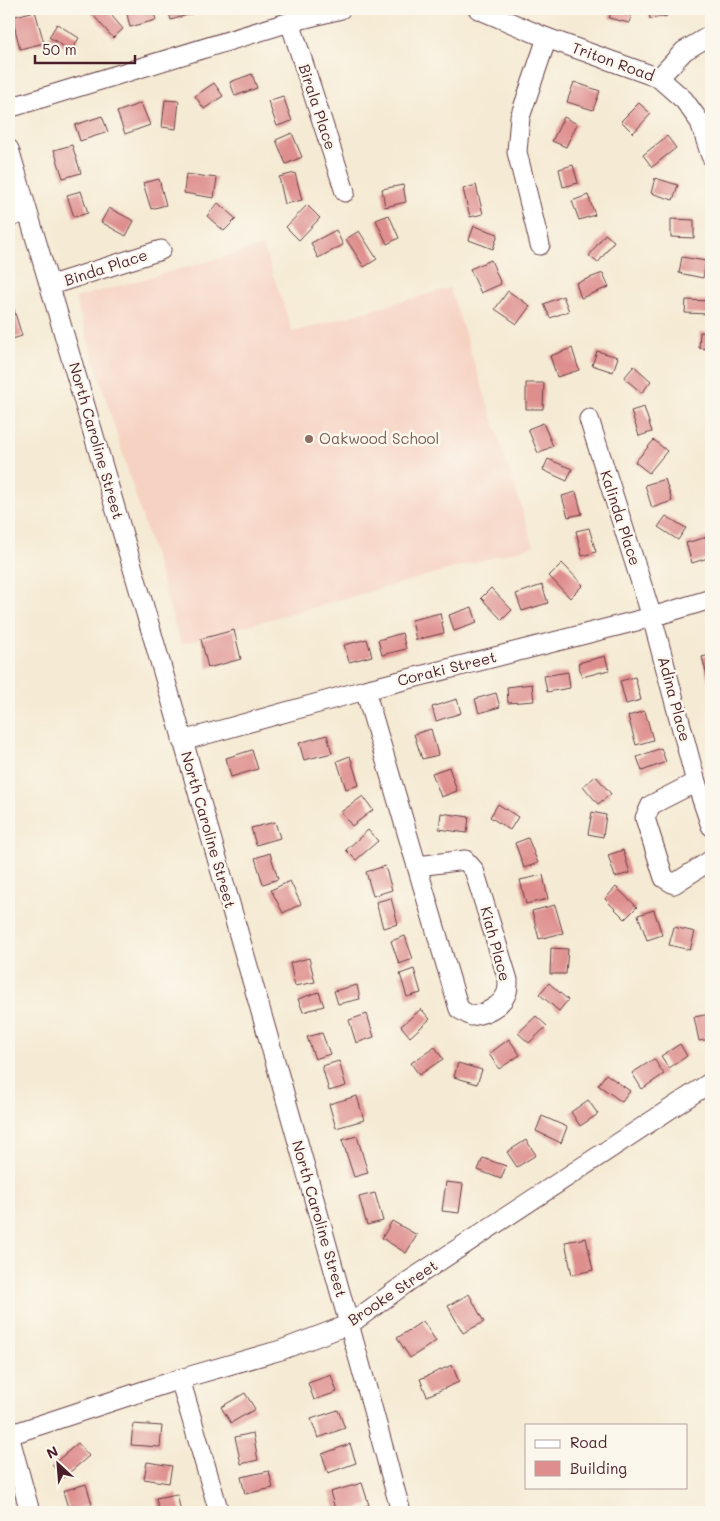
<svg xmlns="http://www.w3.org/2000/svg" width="720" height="1521" viewBox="0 0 720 1521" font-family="Mali,sans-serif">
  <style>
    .built { fill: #f6d2c3 }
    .building { fill: #de8e8d }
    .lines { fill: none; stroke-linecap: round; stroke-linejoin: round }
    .minor-casing { stroke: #643d44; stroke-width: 21 }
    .minor { stroke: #fff; stroke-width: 19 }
    .education-dot { fill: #8d6e63; stroke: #fbf7ec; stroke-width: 2 }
    .labels { text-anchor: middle; stroke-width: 5; stroke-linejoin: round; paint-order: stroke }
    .street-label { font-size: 15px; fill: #4a1f2b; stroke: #fbf7ec }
    .education-label { font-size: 15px; fill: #785e54; stroke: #fbf7ec; text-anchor: start }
  </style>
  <rect width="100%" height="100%" fill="#fbf7ec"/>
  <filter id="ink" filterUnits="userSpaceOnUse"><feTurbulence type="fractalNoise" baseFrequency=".02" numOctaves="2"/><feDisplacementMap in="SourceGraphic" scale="10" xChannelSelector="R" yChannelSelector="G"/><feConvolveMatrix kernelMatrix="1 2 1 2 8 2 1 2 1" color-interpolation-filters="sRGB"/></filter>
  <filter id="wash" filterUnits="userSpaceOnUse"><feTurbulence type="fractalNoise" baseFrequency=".0096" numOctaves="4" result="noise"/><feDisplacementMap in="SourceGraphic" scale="20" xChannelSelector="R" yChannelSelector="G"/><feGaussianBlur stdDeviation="1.12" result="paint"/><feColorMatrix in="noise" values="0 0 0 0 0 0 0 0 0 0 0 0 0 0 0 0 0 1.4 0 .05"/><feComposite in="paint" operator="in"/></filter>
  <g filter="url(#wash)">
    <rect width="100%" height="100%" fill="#f5ead3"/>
    <polygon class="built" points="263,246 293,332 450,288 534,546 181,644 75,298"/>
    <g id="blocks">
      <g class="building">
        <polygon points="88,9 106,9 123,29 113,38"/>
        <polygon points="132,9 153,9 156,20 130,27 126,10"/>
        <polygon points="168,9 196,9 197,12 171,20"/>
        <polygon points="612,9 633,9 629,23 609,18"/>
        <polygon points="648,9 666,9 667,16 650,19"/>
        <polygon points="35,11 44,43 20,49 12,17"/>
        <polygon points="57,24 79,38 71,51 49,37"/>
        <polygon points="252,74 257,88 235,96 230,82"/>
        <polygon points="574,82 600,91 593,110 567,102"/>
        <polygon points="214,83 223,96 204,109 195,96"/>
        <polygon points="283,96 292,121 277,126 268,101"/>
        <polygon points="165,100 179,101 176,129 162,127"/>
        <polygon points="141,103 150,125 125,134 117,112"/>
        <polygon points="639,103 651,114 633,133 621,121"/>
        <polygon points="102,116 108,132 80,141 75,125"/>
        <polygon points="564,117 577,124 566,147 552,141"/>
        <polygon points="292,133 302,157 286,164 276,140"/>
        <polygon points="667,136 676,148 652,167 643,155"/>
        <polygon points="72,145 81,173 63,178 54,150"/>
        <polygon points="573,165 578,183 563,187 559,169"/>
        <polygon points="295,173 302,200 285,204 279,177"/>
        <polygon points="186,174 217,178 214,198 184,193"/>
        <polygon points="655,178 678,185 673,200 651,193"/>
        <polygon points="159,179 166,205 151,209 143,183"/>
        <polygon points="403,185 406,202 385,207 382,189"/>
        <polygon points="476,185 483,214 470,217 463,189"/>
        <polygon points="81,191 88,213 74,217 67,195"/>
        <polygon points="588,195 595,215 579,220 572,201"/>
        <polygon points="218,203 236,219 224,231 207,216"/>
        <polygon points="307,205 320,218 299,240 286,227"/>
        <polygon points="109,208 134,221 126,236 101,222"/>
        <polygon points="389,215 399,238 387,244 376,220"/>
        <polygon points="671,219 694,220 694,238 671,237"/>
        <polygon points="474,226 498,234 493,249 469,240"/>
        <polygon points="336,230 343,245 318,258 311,243"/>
        <polygon points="359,231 377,259 364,267 346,239"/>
        <polygon points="605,234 614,241 598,263 589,256"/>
        <polygon points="682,257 706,261 703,278 679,273"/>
        <polygon points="491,260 501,284 481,293 470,269"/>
        <polygon points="603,273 609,287 581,298 576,283"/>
        <polygon points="508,291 530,306 517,324 495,309"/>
        <polygon points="9,293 22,336 9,340"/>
        <polygon points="563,296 569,311 550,318 544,304"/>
        <polygon points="686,300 711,301 710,314 685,313"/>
        <polygon points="700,332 711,333 711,349 699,348"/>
        <polygon points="572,348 579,370 557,377 550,356"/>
        <polygon points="597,351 618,357 613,372 592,365"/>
        <polygon points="634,366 651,381 642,393 624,378"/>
        <polygon points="526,383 544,383 543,409 526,409"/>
        <polygon points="644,407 652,432 639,436 631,411"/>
        <polygon points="543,423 553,446 538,453 528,429"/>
        <polygon points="654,440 667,451 649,473 635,462"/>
        <polygon points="548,459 572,469 567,481 543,470"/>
        <polygon points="665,479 672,501 652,508 645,485"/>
        <polygon points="576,492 582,514 568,517 562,496"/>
        <polygon points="666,516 686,528 678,540 658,527"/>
        <polygon points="589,528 596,552 582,556 576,531"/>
        <polygon points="711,536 711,557 692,563 686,543"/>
        <polygon points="562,563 583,585 570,598 549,576"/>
        <polygon points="542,585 548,603 522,611 516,594"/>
        <polygon points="491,588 512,610 502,620 481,598"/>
        <polygon points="472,607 477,623 454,631 449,615"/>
        <polygon points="440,613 444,633 416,640 412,620"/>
        <polygon points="234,630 241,659 208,668 201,639"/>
        <polygon points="402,633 406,649 382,655 378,640"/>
        <polygon points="367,639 372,656 349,662 344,645"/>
        <polygon points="711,655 711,683 709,683 702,657"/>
        <polygon points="605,656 609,670 582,677 578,663"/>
        <polygon points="568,672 570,688 547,692 544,676"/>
        <polygon points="635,677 641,700 626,704 620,681"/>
        <polygon points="532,684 534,701 508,703 507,687"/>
        <polygon points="496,693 500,707 479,713 475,699"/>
        <polygon points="457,699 461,713 436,721 432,707"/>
        <polygon points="645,711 653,740 636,745 628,716"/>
        <polygon points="431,729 438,755 422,759 414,734"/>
        <polygon points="327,735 332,753 304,760 299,743"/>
        <polygon points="661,748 666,762 642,771 637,757"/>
        <polygon points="252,750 258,769 231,777 226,758"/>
        <polygon points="350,756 359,785 346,789 337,761"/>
        <polygon points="449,767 457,791 441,797 432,773"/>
        <polygon points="596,776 611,794 598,804 583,786"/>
        <polygon points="363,796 373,810 352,826 341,812"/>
        <polygon points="498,804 518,817 510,830 490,817"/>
        <polygon points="592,812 606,815 603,837 588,834"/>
        <polygon points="441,813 469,817 467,833 439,829"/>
        <polygon points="275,822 280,838 256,845 251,828"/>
        <polygon points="368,830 378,841 356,860 346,850"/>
        <polygon points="528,838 538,863 524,868 515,843"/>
        <polygon points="623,850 630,873 615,877 608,855"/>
        <polygon points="270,853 278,879 263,884 255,858"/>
        <polygon points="385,866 392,890 373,896 366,872"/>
        <polygon points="543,875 548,899 526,904 520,880"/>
        <polygon points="290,881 301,904 283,913 271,890"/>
        <polygon points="616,887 637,907 625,919 605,899"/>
        <polygon points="391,898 398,924 383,928 376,902"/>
        <polygon points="555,905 563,933 539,939 532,911"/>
        <polygon points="654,910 662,935 647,940 638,915"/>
        <polygon points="674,927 695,932 690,950 669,945"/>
        <polygon points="405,936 413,959 399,964 391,941"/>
        <polygon points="551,948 568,949 566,974 550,974"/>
        <polygon points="309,958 315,982 295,986 290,963"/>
        <polygon points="414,969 421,993 407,997 400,974"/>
        <polygon points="549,983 568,1000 559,1011 539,994"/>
        <polygon points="357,985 360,999 338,1004 334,991"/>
        <polygon points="319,992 324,1006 303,1012 298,999"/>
        <polygon points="421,1009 430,1019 410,1037 401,1026"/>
        <polygon points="367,1014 374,1037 356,1043 349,1020"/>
        <polygon points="710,1014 711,1039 699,1041 694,1017"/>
        <polygon points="536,1016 547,1026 529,1043 518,1033"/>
        <polygon points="322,1033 330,1054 315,1059 307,1037"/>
        <polygon points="509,1039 520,1055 499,1069 489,1054"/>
        <polygon points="680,1044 687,1056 669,1068 661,1056"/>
        <polygon points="435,1047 443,1059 419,1075 411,1063"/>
        <polygon points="654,1059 664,1074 642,1089 632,1073"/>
        <polygon points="339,1061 346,1086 329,1091 322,1066"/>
        <polygon points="458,1063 482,1070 477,1084 454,1077"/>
        <polygon points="606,1074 630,1091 622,1102 598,1085"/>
        <polygon points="357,1096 364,1120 336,1128 329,1104"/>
        <polygon points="588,1100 598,1114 580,1126 571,1112"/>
        <polygon points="542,1116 567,1127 561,1143 536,1131"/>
        <polygon points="357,1136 368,1173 354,1177 342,1140"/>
        <polygon points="526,1140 536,1155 517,1167 507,1152"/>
        <polygon points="483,1158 506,1166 501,1179 478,1170"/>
        <polygon points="446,1182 463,1184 459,1213 442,1211"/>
        <polygon points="375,1193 383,1221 367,1225 359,1197"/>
        <polygon points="392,1221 417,1235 406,1253 382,1238"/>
        <polygon points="586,1238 593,1270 572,1275 565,1242"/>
        <polygon points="469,1294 484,1322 463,1333 448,1306"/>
        <polygon points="423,1321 436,1341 410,1358 397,1338"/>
        <polygon points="452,1365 459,1382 427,1396 420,1379"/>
        <polygon points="331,1375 337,1392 314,1400 308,1383"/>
        <polygon points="245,1393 255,1409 231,1423 221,1407"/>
        <polygon points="338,1410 345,1428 318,1438 311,1419"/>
        <polygon points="133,1424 162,1426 160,1447 131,1445"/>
        <polygon points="253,1433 258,1460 241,1464 235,1437"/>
        <polygon points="78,1443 89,1456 63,1478 52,1465"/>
        <polygon points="350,1444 356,1463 328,1473 322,1454"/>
        <polygon points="147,1462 172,1466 169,1483 144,1479"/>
        <polygon points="269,1471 273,1488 245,1494 241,1477"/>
        <polygon points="362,1483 369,1505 343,1512 336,1512 330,1492"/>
        <polygon points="86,1484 92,1504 69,1511 63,1491"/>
        <polygon points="177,1494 181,1512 159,1512 156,1498"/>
      </g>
    </g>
  </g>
  <g filter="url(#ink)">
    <use href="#blocks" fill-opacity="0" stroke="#643d44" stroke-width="1"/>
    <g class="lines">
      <defs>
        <g id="minor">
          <polyline points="478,9 547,38 659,78 684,100 700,122 711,156"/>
          <polyline points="290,22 345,192"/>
          <polyline points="659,78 684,51 711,35"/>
          <polyline points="9,108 290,22 341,9"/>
          <path d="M9 149C144 602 276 1056 401 1512"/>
          <polyline points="9,217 27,212"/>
          <polyline points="540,245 517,152 520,117 547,38"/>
          <polyline points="51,285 161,250"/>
          <polyline points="589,419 652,617 696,782 711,826"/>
          <path d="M365 690 459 1009 471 1016C484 1014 502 1007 507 992 508 989 508 984 508 980L474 870 465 860 418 866"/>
          <polyline points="182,741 365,690 652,617 711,599"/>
          <polyline points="696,782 651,805 645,818 664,878 674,884 711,860"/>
          <polyline points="180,1379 219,1512"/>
          <polyline points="9,1435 180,1379 281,1350 350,1324 409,1281 711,1082"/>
          <polyline points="9,1435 30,1512"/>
        </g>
      </defs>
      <use href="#minor" class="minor-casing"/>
      <use href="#minor" class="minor"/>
    </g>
  </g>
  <circle class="education-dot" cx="309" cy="439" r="5"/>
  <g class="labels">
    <g class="street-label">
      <text transform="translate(613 62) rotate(20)" y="5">Triton Road</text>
      <text transform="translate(317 107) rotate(72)" y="5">Birala Place</text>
      <text transform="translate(106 268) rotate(-18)" y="5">Binda Place</text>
      <text transform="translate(96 441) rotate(74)" y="5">North Caroline Street</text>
      <text transform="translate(620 518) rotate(72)" y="5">Kalinda Place</text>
      <text transform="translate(447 669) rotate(-14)" y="5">Coraki Street</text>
      <text transform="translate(674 699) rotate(75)" y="5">Adina Place</text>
      <text transform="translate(208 830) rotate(74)" y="5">North Caroline Street</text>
      <text transform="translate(495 944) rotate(75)" y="5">Kiah Place</text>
      <text transform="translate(319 1219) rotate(74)" y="5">North Caroline Street</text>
      <text transform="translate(393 1293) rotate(-34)" y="5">Brooke Street</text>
    </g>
    <g class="education-label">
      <text x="319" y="444">Oakwood School</text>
    </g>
  </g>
  <rect width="720" height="1521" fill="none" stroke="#fbf7ec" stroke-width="30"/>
  <rect x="525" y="1424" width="162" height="65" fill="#fbf7ec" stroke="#b4a19f"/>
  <rect x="535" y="1440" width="25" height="8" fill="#ffffff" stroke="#b4a19f"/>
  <text x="570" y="1448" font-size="15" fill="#4a1f2b">Road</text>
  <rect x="535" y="1461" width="25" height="15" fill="#de8e8d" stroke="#b4a19f"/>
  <text x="570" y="1474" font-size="15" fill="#4a1f2b">Building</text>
  <g transform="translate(58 1464) rotate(334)" stroke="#fbf7ec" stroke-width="4" paint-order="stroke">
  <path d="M0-4L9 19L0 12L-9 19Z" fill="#4a1f2b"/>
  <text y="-8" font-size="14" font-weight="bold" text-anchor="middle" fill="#4a1f2b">N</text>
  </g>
  <path d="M35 55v8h100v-8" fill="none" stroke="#4a1f2b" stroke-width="2.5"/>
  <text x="42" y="55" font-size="15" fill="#4a1f2b" stroke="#fbf7ec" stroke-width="4" paint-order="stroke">50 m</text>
</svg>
